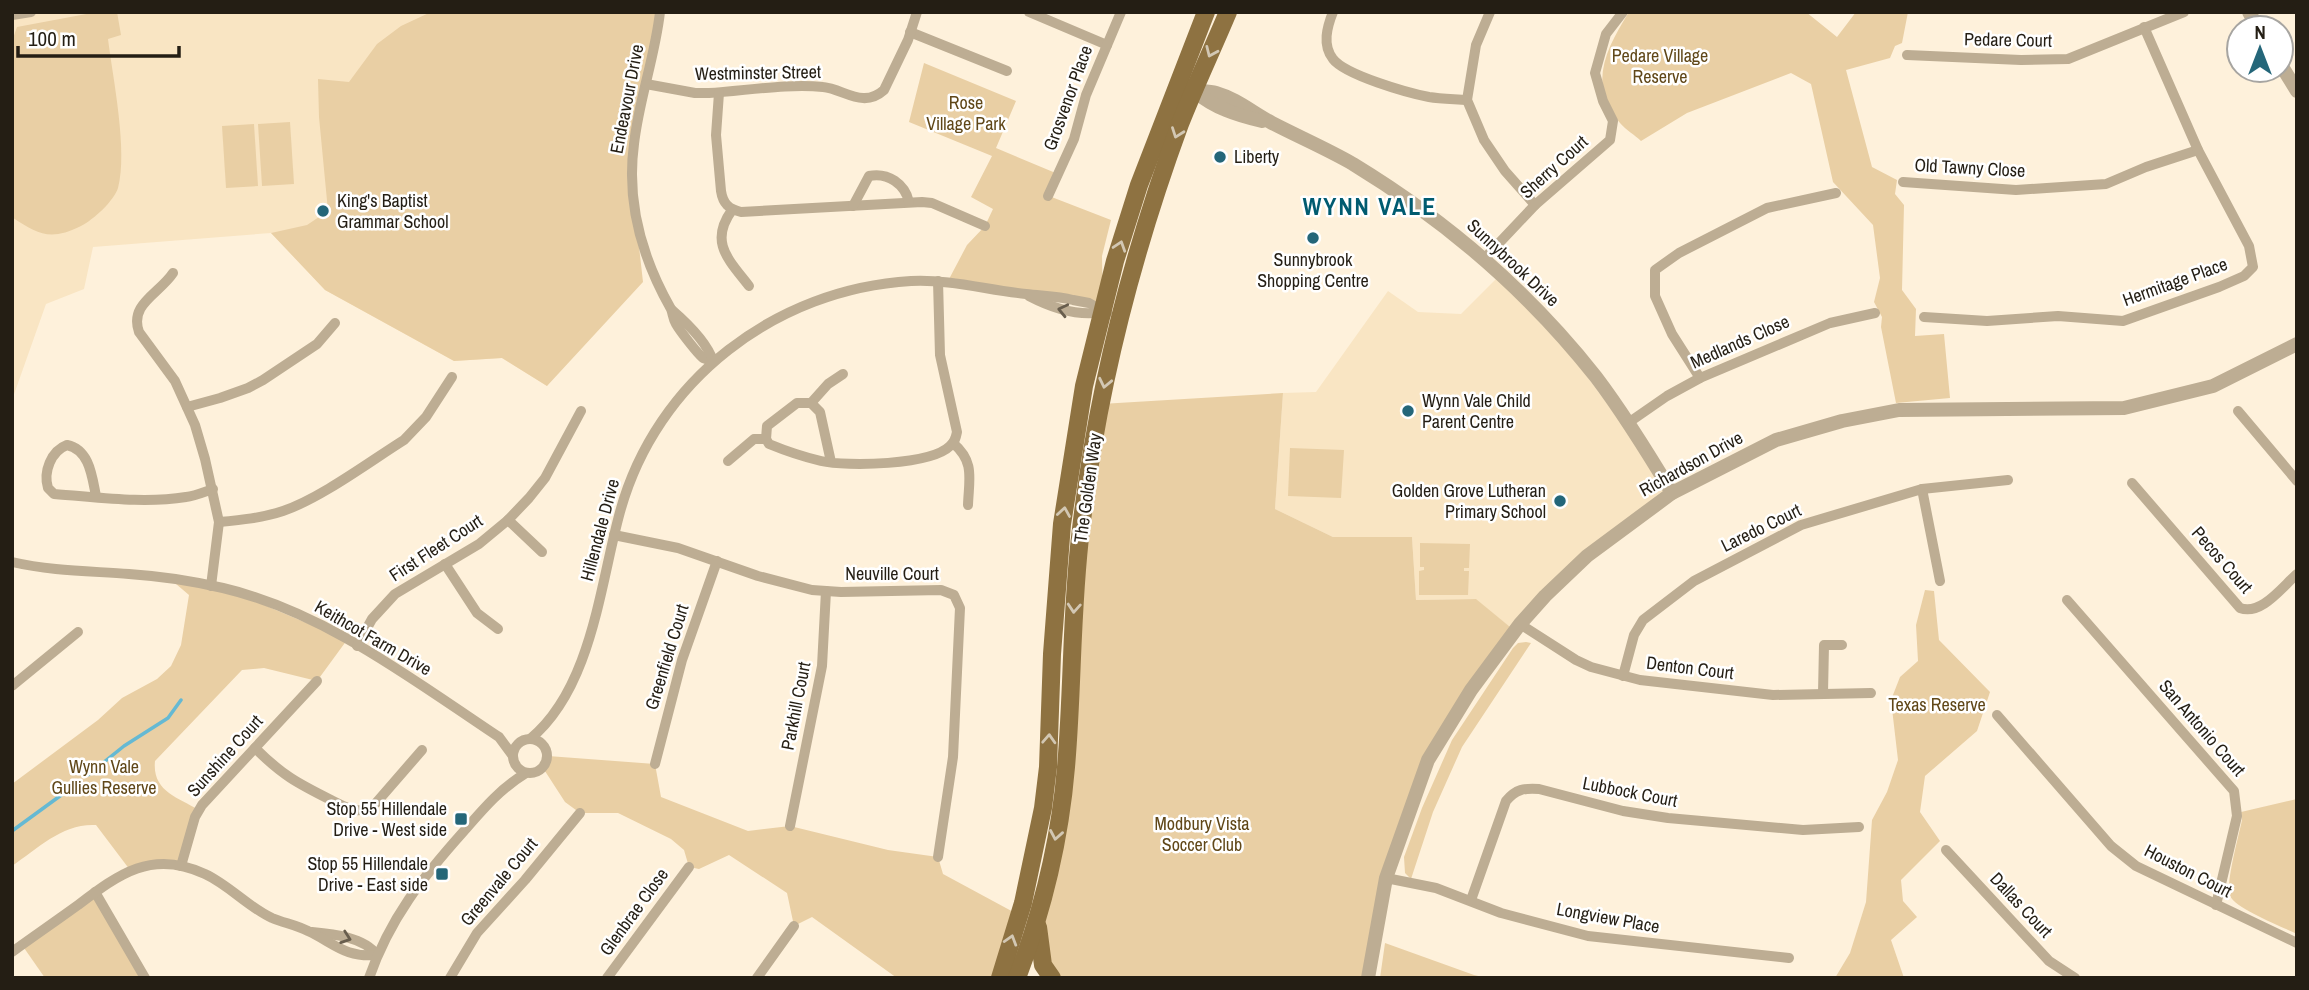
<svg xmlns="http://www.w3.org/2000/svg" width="2309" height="990" viewBox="0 0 2309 990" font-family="'Archivo Narrow',sans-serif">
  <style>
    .built { fill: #f9e5c3 }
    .green { fill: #e9cfa4 }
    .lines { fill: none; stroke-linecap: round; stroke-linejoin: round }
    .stream { stroke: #65b9d3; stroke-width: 3.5 }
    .minor { stroke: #bdad93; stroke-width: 10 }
    .tertiary { stroke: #bdad93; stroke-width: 14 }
    .primary { stroke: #8e7241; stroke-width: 18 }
    .oneway { stroke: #d2c7b3 }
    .oneway2 { stroke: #695e4d }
    .poi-dot { fill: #246679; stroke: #fff; stroke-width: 2.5 }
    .labels { text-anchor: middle; stroke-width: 5; stroke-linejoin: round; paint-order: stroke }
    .street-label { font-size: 18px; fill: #241e14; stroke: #fff }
    .park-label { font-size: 18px; fill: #604718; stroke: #fff }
    .poi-label { font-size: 18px; fill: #241e14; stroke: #fff; text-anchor: start }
    .district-label { font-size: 24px; font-weight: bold; letter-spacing: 2px; fill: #005b70; stroke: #fff }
  </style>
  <rect width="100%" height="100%" fill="#fef1db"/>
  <g class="built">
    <polygon points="12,12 660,12 547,386 502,358 454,361 325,290 271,233 93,247 84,289 46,304 12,400"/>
    <polygon points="1500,275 1546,320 1672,493 1620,529 1515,631 1475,599 1416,600 1412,537 1333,537 1275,509 1283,393 1316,392 1388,291 1418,312 1461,314"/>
  </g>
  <g class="green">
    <path d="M97 12H117L121 35 108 39C113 79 128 151 118 188 114 201 93 220 81 226 51 241 38 235 12 217V41L17 27Z"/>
    <polygon points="431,12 659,12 632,184 643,282 547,386 502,358 454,361 325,290 271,233 307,225 328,211 319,117 318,79 349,82 377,44 401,26"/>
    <path d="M1629 12H1806L1837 37 1856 12H1908L1902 43 1895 46 1890 58 1846 70 1872 167 1897 180 1895 194 1904 205 1902 290 1916 309 1915 336 1944 334 1950 398 1896 403 1881 327 1882 317 1874 302 1880 278 1873 225 1833 182 1811 84 1791 73 1687 113 1641 141C1635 135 1626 130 1620 123 1587 85 1606 49 1629 12Z"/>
    <polygon points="924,63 1016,101 996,148 1058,174 1049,196 1111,220 1102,256 1103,312 1089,303 948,281 967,245 985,226 993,209 971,197 992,156 909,122"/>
    <polygon points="290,122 294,184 262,186 258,124"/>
    <polygon points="254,124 258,186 226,188 222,126"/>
    <polygon points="1283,393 1275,509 1333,537 1412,537 1416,600 1476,599 1515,631 1428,760 1386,878 1368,978 1053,978 1039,915 1053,853 1101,404"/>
    <polygon points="1290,448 1344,450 1341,498 1288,496"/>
    <polygon points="1420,543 1470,544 1469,568 1464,568 1464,571 1469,571 1468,595 1419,595 1419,571 1424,570 1424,567 1420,567"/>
    <path d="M169 578 224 588 347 640 317 681 264 668 242 670 155 761C152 791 177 797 199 810L181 866 130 870 96 825C63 823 38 848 12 866V784L98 720 122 698 157 679 171 666 181 645 189 595Z"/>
    <polygon points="1925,590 1934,591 1939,640 1990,692 1977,731 1925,776 1920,812 1940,841 1901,880 1903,901 1917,917 1891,940 1904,978 1835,978 1850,953 1866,902 1872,820 1887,792 1898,760 1891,700 1900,677 1918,661 1916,625"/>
    <polygon points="1526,642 1531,643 1462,747 1433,812 1411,879 1405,873 1404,857 1422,808 1452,740 1513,648 1518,643"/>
    <polygon points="548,756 655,764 661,797 748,831 790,826 888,850 938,857 943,874 1019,915 1000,978 897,978 812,917 794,926 787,893 729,855 699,869 689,867 684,850 671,839 618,813 580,813 565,802 543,768"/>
    <path d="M2297 799V934C2283 927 2236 909 2230 896 2225 885 2239 835 2242 820L2241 812Z"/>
    <polygon points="95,892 145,978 45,978 22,945"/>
    <polygon points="1385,943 1474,975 1487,978 1380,978"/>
  </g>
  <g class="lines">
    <g class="stream">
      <polyline points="88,775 124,746 168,718 181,700"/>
      <polyline points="12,831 75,785"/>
    </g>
    <g class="minor">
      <path d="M660 12C655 57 639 99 634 144 626 203 642 258 671 309 673 314 673 319 676 324 680 331 697 353 703 358 703 358 712 361 713 361"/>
      <polyline points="1029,12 1107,45"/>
      <path d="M1333 12C1327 27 1322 45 1333 59 1345 75 1408 93 1429 97 1441 99 1455 99 1467 100"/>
      <polyline points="1490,12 1476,45 1467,100 1484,140 1505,171 1535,205"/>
      <polyline points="12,15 31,12"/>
      <polyline points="910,32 1007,71"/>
      <polyline points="1907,55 2021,60 2068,59 2184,12"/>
      <path d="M646 84 695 93H709C744 91 789 83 823 87 844 89 863 109 884 90L908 40 917 12"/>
      <path d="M719 93 716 135 721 191C723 204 729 209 741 212L922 202 932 203 985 226"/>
      <polyline points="1903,182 2016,190 2106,184 2146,167 2198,150"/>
      <polyline points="1048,196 1074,139 1086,95 1121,12"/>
      <path d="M853 206 869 176C888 172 905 184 909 202"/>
      <path d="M732 210C709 242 728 259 749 286"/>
      <polyline points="1484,259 1535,205 1610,140 1613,121 1603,101 1595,73 1606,34 1623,12"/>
      <path d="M173 273C159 294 129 304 139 332L175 381 195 425 205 459 219 522 211 586"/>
      <path d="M1029 296C1052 308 1077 317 1103 312"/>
      <path d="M672 310C687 323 707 342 713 361"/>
      <polyline points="1924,317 1987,321 2058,316 2123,321 2219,287 2244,276 2253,267 2249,246 2198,150 2144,27"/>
      <polyline points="1700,378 1672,334 1655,296 1655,270 1679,253 1767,208 1836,193"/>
      <polyline points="811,403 828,384 843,374"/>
      <polyline points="187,407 220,398 248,388 263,380 317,344 335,323"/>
      <polyline points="2238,411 2297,481"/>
      <polyline points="1628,423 1667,396 1700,378 1830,323 1875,313"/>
      <path d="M953 443C975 462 969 478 968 505"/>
      <polyline points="728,461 754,439 766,439"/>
      <path d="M831 462 820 412 811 403H797L767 426 766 439 769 444C786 451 804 457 821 461 847 467 931 465 950 446 955 442 956 437 957 432L940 355 938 281"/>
      <path d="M2132 483 2240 608C2261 616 2282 587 2297 574"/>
      <polyline points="1922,489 1940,581"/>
      <path d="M96 496C92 477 90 450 67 445 51 451 43 472 48 488L54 494C97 497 143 504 186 497 195 496 204 492 213 489"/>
      <polyline points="508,520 542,552"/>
      <path d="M219 522C241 520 262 518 283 511 321 498 369 462 404 440L426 417 452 377"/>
      <polyline points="614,535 678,548 758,576 812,590 841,592 941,590 954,595 960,608 953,757 938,857"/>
      <path d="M12 562C51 571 90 571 129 574 161 576 192 581 223 588 325 612 413 680 499 737L513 756"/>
      <polyline points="445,564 477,613 498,629"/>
      <polyline points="2067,600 2234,791 2237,816 2216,905"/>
      <polyline points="1520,624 1576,660 1591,667 1640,680 1773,695 1871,693"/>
      <polyline points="357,646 372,619 395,594 479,544 508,520 529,498 545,478 581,411"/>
      <polyline points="1623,676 1634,635 1643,620 1694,581 1801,525 1922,489 2008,480"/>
      <polyline points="12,686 78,632"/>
      <polyline points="1823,693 1824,645 1842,645"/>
      <polyline points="1997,715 2111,846 2136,866 2297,943"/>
      <circle cx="530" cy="756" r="17"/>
      <path d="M530 739C592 688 600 584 620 512 656 380 776 289 911 281 950 279 987 290 1026 294 1042 296 1057 296 1073 300L1089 303 1107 313"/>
      <path d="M255 748C282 775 297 783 331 800 339 804 347 809 356 810 364 811 370 808 376 803L422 750"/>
      <polyline points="655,764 682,660 717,561"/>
      <polyline points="790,826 822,666 826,591"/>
      <polyline points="1946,850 2049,961 2075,978"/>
      <polyline points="181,866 195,817 202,805 317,681"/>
      <polyline points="1386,878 1436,888 1501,913 1588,936 1789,958"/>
      <polyline points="95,892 145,978"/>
      <path d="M1471 900 1506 801C1516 789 1524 788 1539 789L1623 811 1668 818 1803 830 1859 827"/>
      <path d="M312 932C333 934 364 937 377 955"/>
      <path d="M12 952C34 936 56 921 78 905 119 874 152 849 205 874 229 885 248 907 272 918 284 923 296 925 308 931 334 943 345 958 377 955"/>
      <path d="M369 978C390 918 422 878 464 831 484 808 500 789 526 773"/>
      <polyline points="450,978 477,933 525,880 580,813"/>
      <polyline points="607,978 689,867"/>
      <polyline points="757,978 794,926"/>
    </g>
    <g class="tertiary">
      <polyline points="2249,12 2258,28"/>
      <polyline points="2281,65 2297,91"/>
      <path d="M1185 88C1195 92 1206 90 1216 93 1237 99 1253 113 1272 123 1299 137 1327 149 1353 164 1445 220 1529 292 1596 377 1624 414 1648 453 1672 493"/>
      <path d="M1194 91C1215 108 1236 115 1262 121"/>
      <polyline points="1368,978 1386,878 1428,760 1471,690 1520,624 1545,596 1587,556 1672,493 1776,440 1842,421 1899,410 2124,408 2213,386 2297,344"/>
    </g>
    <g class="primary">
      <polyline points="1038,927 1043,965 1052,978"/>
      <polyline points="1000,978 1023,903 1043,808 1048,767 1052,654 1062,524 1084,386 1115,261 1139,185 1206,12"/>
      <path d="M1017 978C1043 910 1060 839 1066 767 1073 688 1071 608 1081 529 1097 390 1132 255 1180 124 1195 86 1212 50 1228 12"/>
    </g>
  </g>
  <defs><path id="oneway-chevron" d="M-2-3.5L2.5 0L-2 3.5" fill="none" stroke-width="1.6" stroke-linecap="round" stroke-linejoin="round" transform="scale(1.75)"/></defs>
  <g class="oneway">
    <use href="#oneway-chevron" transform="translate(1211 52) rotate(114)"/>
    <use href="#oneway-chevron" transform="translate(1177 133) rotate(110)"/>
    <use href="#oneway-chevron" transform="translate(1120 246) rotate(-72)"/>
    <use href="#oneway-chevron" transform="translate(1105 383) rotate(102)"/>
    <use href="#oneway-chevron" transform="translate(1064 512) rotate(-81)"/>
    <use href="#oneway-chevron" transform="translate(1074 608) rotate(94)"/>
    <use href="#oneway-chevron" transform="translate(1049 739) rotate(-87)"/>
    <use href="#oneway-chevron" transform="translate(1056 835) rotate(100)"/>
    <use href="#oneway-chevron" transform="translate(1011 940) rotate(-73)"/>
  </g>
  <g class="oneway2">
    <use href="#oneway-chevron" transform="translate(1063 310) rotate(-167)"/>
    <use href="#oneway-chevron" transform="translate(346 938) rotate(19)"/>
  </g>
  <g class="poi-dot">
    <circle cx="1220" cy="157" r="7"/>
    <circle cx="323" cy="211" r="7"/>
    <circle cx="1313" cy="238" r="7"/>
    <circle cx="1408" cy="411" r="7"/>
    <circle cx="1560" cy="501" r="7"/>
    <rect x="454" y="812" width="14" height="14" rx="3.5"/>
    <rect x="435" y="867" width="14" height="14" rx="3.5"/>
  </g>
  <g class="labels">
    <g class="street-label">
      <text transform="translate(2008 40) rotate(1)" y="6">Pedare Court</text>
      <text transform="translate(758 73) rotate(-1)" y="6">Westminster Street</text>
      <text transform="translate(1068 98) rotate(-70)" y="6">Grosvenor Place</text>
      <text transform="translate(627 99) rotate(-79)" y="6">Endeavour Drive</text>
      <text transform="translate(1554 167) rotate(-42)" y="6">Sherry Court</text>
      <text transform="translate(1970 168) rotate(3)" y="6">Old Tawny Close</text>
      <text transform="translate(1513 263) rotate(43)" y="6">Sunnybrook Drive</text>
      <text transform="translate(2175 282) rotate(-20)" y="6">Hermitage Place</text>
      <text transform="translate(1740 342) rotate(-24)" y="6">Medlands Close</text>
      <text transform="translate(1691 464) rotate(-29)" y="6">Richardson Drive</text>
      <text transform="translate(1088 488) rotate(-82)" y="6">The Golden Way</text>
      <text transform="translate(1761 528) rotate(-26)" y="6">Laredo Court</text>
      <text transform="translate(600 530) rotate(-75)" y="6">Hillendale Drive</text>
      <text transform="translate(436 548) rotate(-33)" y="6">First Fleet Court</text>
      <text transform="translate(2222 560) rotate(49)" y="6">Pecos Court</text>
      <text x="892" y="580">Neuville Court</text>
      <text transform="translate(373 638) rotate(30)" y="6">Keithcot Farm Drive</text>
      <text transform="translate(667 657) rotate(-73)" y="6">Greenfield Court</text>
      <text transform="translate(1690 668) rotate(7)" y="6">Denton Court</text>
      <text transform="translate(796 706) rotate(-79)" y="6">Parkhill Court</text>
      <text transform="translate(2202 728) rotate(49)" y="6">San Antonio Court</text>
      <text transform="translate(225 756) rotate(-48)" y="6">Sunshine Court</text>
      <text transform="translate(1630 792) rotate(11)" y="6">Lubbock Court</text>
      <text transform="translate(2188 871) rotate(27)" y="6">Houston Court</text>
      <text transform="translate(499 882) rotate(-50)" y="6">Greenvale Court</text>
      <text transform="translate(2021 905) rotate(47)" y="6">Dallas Court</text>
      <text transform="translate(634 912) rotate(-54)" y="6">Glenbrae Close</text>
      <text transform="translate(1608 918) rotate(10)" y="6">Longview Place</text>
    </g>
    <g class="park-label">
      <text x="1660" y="62">Pedare Village<tspan x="1660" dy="21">Reserve</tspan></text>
      <text x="966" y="109">Rose<tspan x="966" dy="21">Village Park</tspan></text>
      <text x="1937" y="711">Texas Reserve</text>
      <text x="104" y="773">Wynn Vale<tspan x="104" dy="21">Gullies Reserve</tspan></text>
      <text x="1202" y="830">Modbury Vista<tspan x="1202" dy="21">Soccer Club</tspan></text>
    </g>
    <g class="poi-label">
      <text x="1234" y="163">Liberty</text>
      <text x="337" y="207">King's Baptist<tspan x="337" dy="21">Grammar School</tspan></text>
      <text x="1313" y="266" text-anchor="middle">Sunnybrook<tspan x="1313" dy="21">Shopping Centre</tspan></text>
      <text x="1422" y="407">Wynn Vale Child<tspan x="1422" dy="21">Parent Centre</tspan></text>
      <text x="1546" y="497" text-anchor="end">Golden Grove Lutheran<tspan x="1546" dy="21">Primary School</tspan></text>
      <text x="447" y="815" text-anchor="end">Stop 55 Hillendale<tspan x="447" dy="21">Drive - West side</tspan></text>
      <text x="428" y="870" text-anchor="end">Stop 55 Hillendale<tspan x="428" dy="21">Drive - East side</tspan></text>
    </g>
    <g class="district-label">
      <text x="1370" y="215">WYNN VALE</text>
    </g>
  </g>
  <rect width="2309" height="990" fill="none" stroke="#241e14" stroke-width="28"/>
  <g transform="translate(2260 49)"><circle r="33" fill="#ffffff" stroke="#a7a5a1" stroke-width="2"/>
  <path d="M0-5L12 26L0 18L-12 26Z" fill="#246679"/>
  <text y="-10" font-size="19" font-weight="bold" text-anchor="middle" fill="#241e14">N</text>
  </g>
  <path d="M18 46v10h161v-10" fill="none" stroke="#241e14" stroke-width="3.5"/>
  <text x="28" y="46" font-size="21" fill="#241e14" stroke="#ffffff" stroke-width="5" paint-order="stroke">100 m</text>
</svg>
